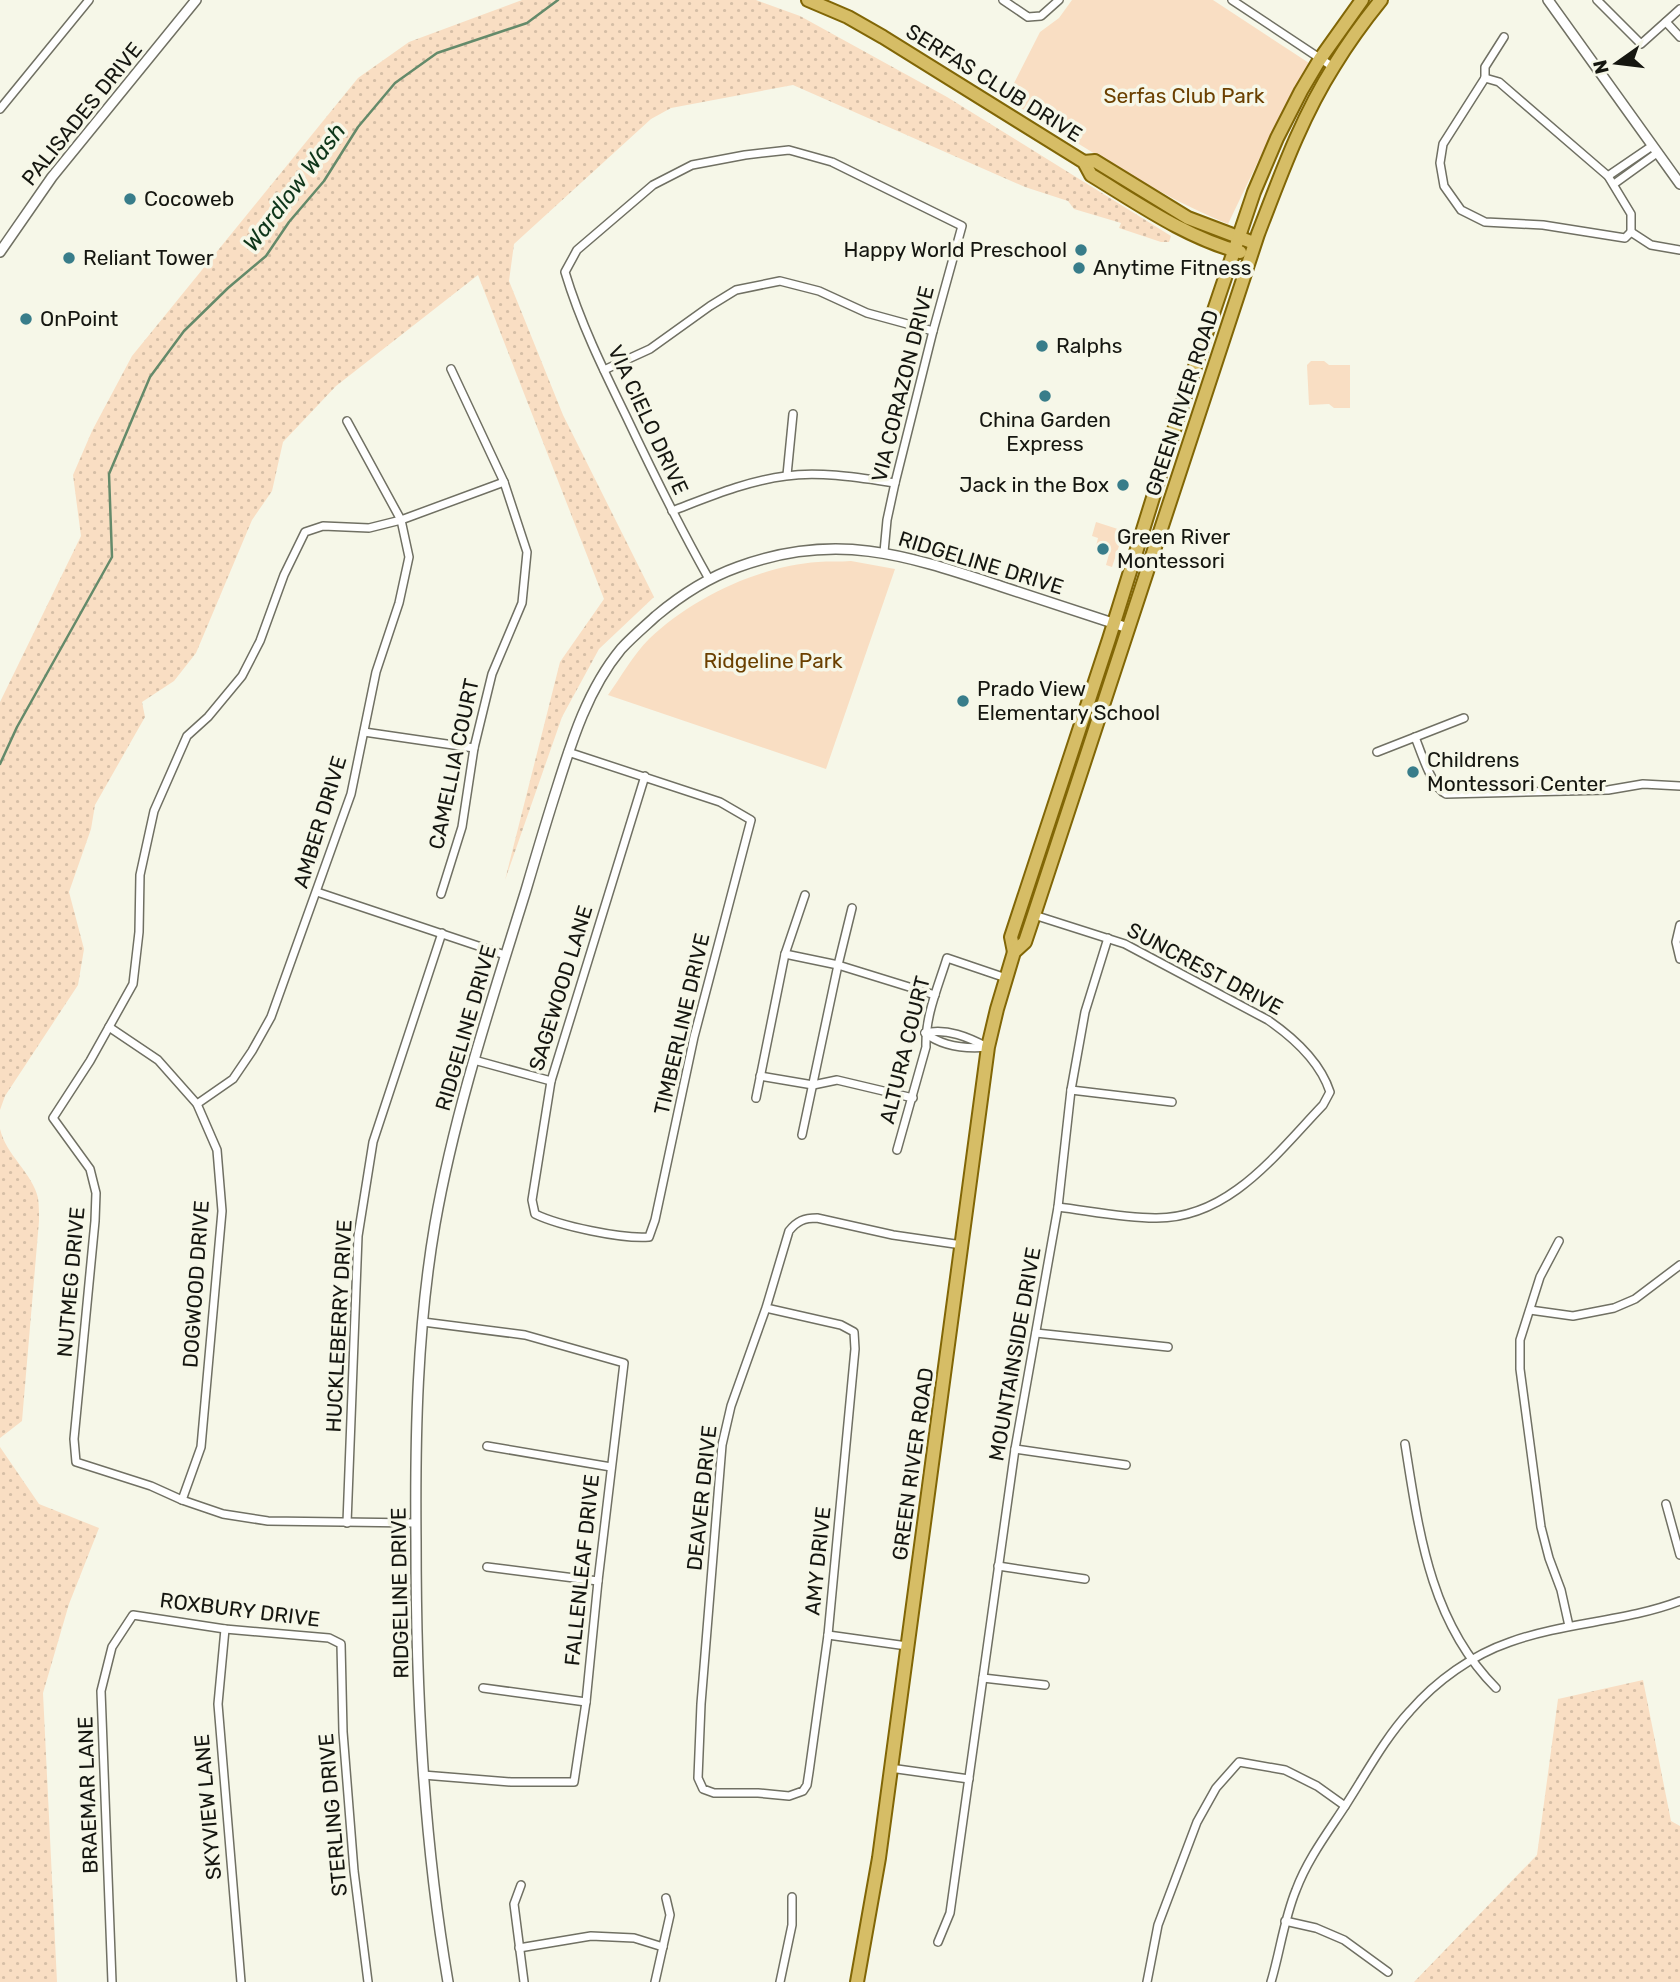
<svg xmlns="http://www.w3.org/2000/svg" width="1680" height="1982" viewBox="0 0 1680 1982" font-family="Rubik,sans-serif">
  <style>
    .grass { fill: url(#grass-dots) }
    .park { fill: #f9dec3 }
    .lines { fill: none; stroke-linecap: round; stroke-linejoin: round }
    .stream { stroke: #648a6a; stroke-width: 2.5 }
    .minor-casing { stroke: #707063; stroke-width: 10 }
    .tertiary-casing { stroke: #707063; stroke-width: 12 }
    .primary-casing { stroke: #816606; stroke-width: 16 }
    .minor { stroke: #fff; stroke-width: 7 }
    .tertiary { stroke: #fff; stroke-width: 9 }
    .primary { stroke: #d6bd66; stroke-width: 12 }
    .poi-dot { fill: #387d8a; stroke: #f6f7e8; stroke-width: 2.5 }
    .labels { text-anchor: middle; stroke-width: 7; stroke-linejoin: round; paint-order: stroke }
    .street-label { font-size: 21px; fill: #151610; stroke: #f6f7e8 }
    .park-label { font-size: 21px; fill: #6b4000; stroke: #f6f7e8 }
    .poi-label { font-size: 21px; fill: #151610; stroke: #f6f7e8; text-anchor: start }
    .water-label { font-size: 23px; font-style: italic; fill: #0e361a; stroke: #f6f7e8 }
  </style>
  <defs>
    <pattern id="grass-dots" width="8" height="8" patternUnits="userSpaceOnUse" patternTransform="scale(1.75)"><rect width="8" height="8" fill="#f9dec3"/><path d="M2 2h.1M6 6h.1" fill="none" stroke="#d5bea6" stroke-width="1.8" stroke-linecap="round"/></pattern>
  </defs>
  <rect width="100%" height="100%" fill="#f6f7e8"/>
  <g class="grass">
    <polygon points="522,0 756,0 800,16 947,97 1171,236 1169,242 1161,242 1119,228 1121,223 1074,209 1068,201 1025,187 793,85 671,108 651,119 514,244 509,281 563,415 654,597 599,649 562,717 505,880 560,662 604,599 478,275 336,386 283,442 272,491 252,520 196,653 174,681 142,702 145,717 95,805 91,829 69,892 84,949 78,985 5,1096 0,1110 0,702 81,536 73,475 92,431 132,356 358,78 409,42"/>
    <path d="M0 1129C6 1155 33 1174 38 1198 39 1205 39 1214 39 1221L22 1421 0 1438Z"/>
    <polygon points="0,1447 39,1504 99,1528 69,1604 43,1693 57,1982 0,1982"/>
    <polygon points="1643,1680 1671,1821 1680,1826 1680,1982 1414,1982 1537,1855 1558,1699"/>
  </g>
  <g class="park">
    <path d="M1072 0H1213L1309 63 1286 103 1228 224C1150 192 1079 143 1006 99L1040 32 1059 18Z"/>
    <polygon points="1311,361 1324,361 1329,365 1350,365 1350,408 1334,408 1329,404 1309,405 1307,365"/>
    <polygon points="1096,522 1124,531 1112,567 1106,565 1109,554 1095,550 1098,538 1092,536"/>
    <path d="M851 561 895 569 826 769 608 695C621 677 633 655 649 639 692 598 759 566 818 562 829 561 840 562 851 561Z"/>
  </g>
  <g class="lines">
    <polyline class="stream" points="0,764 17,727 112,557 109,474 150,377 184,331 228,288 266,256 289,222 324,181 358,127 395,83 437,53 527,23 558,0"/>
    <defs>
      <g id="minor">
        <polyline points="1003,0 1028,17 1041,16 1059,0"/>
        <polyline points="1232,0 1333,67"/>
        <polyline points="1597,0 1641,44 1680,9"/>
        <polyline points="1666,22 1680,37"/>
        <polyline points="1485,78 1443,144 1440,163 1444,186 1461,210 1485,222 1543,225 1625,238 1631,232 1651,245 1680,250"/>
        <polyline points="1485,78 1499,82 1608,176 1631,214 1631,232"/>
        <polyline points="1485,78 1485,67 1504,37"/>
        <polyline points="0,109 89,0"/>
        <polyline points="1608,176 1652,146"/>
        <polyline points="1614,184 1657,153"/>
        <polyline points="604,370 650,349 710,306 736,290 780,281 819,291 867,313 933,331"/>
        <polyline points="787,475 793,414"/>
        <path d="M672 511C709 497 746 481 786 476 820 471 861 478 895 483"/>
        <path d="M709 579C679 526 652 471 626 416 603 369 580 322 565 272L577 250 653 185 692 165 745 155 789 150 832 162 962 226 933 331 895 483 887 520 884 552"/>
        <polyline points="364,732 474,748"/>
        <path d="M1415 737C1421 752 1432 788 1446 794L1608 790 1643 784 1680 786"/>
        <path d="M568 752 720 802 751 820 694 1037 655 1220 649 1237C621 1239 560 1226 535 1214L532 1200 551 1081 645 776"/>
        <polyline points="1377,752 1464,718"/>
        <polyline points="317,892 505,955"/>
        <polyline points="441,894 462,827 474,748 492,674 522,603 527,552 504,482 451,369"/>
        <path d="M1034 915 1125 944 1268 1020C1294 1038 1320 1061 1330 1092L1323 1105C1276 1154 1229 1219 1155 1218 1123 1218 1090 1211 1058 1207"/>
        <polyline points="1680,925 1676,942 1680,959"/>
        <polyline points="785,954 838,965 935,995"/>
        <polyline points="109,1027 158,1060 197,1104 217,1150 222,1211 201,1447 182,1500"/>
        <path d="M925 1033C943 1047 966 1049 988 1047"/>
        <path d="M925 1033C947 1028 968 1037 987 1047"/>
        <polyline points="474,1060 551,1081"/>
        <polyline points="760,1076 813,1085 837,1080 913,1098"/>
        <polyline points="1071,1090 1172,1102"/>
        <polyline points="756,1098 785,954 805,895"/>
        <polyline points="197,1104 233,1079 252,1051 271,1017 351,794 376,672 399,603 409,557 401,520 347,421"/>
        <polyline points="802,1135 838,965 852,908"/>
        <path d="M897 1150 926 1047C925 1016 938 987 947 958L1006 978"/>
        <polyline points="1559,1241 1540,1277 1520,1340 1520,1369 1541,1527 1549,1558 1561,1590 1569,1626"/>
        <path d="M766 1308 841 1325 854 1332 855 1349 828 1635 809 1772 807 1785 803 1791 789 1796 758 1793H714L703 1789 698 1778 701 1704 722 1445 731 1406 766 1308 789 1231C797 1221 804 1218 817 1218L893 1235 962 1245"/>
        <polyline points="1530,1310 1573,1316 1614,1308 1635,1299 1680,1265"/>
        <polyline points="423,1322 525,1335 624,1363 598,1581 586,1702 574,1782 511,1782 423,1775"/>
        <polyline points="1036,1333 1168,1347"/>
        <path d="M1405 1444C1419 1532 1430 1622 1496 1688"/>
        <polyline points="487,1446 611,1467"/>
        <polyline points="1015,1449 1126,1465"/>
        <polyline points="1666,1504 1680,1555"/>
        <polyline points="347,1523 358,1236 373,1142 442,933"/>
        <polyline points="416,1523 268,1521 223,1514 182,1500 151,1486 76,1462 74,1439 95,1221 96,1193 90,1169 53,1118 90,1061 133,984 139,932 140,875 154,811 187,736 208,717 242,676 260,641 284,575 305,532 323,526 369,528 401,520 504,482"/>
        <polyline points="998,1566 1085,1579"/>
        <polyline points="487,1567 598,1581"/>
        <polyline points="225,1629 218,1704 241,1982"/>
        <polyline points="828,1635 907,1646"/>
        <polyline points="983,1678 1045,1685"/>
        <polyline points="483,1688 586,1702"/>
        <polyline points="890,1768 969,1779"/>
        <polyline points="521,1885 514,1904 524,1982"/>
        <polyline points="1285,1921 1316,1928 1344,1940 1388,1972"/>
        <polyline points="938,1942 950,1913 1015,1449 1058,1207 1071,1090 1085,1012 1108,938"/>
        <polyline points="519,1948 591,1936 634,1938 663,1947"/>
        <polyline points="112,1982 101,1691 112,1647 133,1615 225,1629 329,1638 341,1644 343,1732 354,1871 368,1982"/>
        <polyline points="655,1982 670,1915 666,1898"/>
        <polyline points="780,1982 792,1925 792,1897"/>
        <polyline points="1147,1982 1158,1925 1197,1822 1216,1788 1239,1762 1285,1770 1317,1786 1345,1806"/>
        <path d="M1271 1982C1280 1952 1284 1919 1296 1890 1308 1858 1329 1831 1347 1803 1367 1772 1385 1738 1410 1711 1436 1681 1472 1655 1510 1642 1565 1622 1625 1622 1680 1601"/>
      </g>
      <g id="tertiary">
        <polyline points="1548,0 1680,184"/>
        <polyline points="0,252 52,177 196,0"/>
        <path d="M448 1982C423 1836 416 1688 416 1541 415 1435 417 1329 435 1224 455 1110 492 1000 526 890 536 856 546 822 557 788 572 740 588 689 621 649 632 637 644 627 656 616 681 595 707 578 738 567 836 531 906 555 1000 586 1043 600 1086 614 1128 628"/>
      </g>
      <g id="primary">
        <path d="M808 0 848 17 883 37 1084 162 1091 175C1139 204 1185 237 1240 252"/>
        <polyline points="1084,162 1095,161 1188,218 1254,243"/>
        <polyline points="1014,952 1011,937 1109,639 1179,414 1254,192 1277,138 1301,91 1320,59 1362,0"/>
        <path d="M857 1982 879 1858 988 1047 997 1009 1014 952 1025 942 1034 915 1258 234C1280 177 1301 118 1334 66 1348 43 1364 21 1381 0"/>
      </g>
    </defs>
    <use href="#minor" class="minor-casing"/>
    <use href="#tertiary" class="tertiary-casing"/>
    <use href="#primary" class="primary-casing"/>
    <use href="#minor" class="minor"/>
    <use href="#tertiary" class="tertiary"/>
    <use href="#primary" class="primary"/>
  </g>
  <g class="poi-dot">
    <circle cx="130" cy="199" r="7"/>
    <circle cx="1081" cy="250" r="7"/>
    <circle cx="69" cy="258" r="7"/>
    <circle cx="1079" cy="268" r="7"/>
    <circle cx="26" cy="319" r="7"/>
    <circle cx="1042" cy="346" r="7"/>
    <circle cx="1045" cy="396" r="7"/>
    <circle cx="1123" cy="485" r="7"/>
    <circle cx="1103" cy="549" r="7"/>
    <circle cx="963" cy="701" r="7"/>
    <circle cx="1413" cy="772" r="7"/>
  </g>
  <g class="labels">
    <g class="street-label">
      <text transform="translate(994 83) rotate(32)" y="7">SERFAS CLUB DRIVE</text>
      <text transform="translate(82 114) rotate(-51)" y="7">PALISADES DRIVE</text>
      <text transform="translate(903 384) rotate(-76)" y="7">VIA CORAZON DRIVE</text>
      <text transform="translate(1182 403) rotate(-72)" y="7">GREEN RIVER ROAD</text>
      <text transform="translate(648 420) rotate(65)" y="7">VIA CIELO DRIVE</text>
      <text transform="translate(981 563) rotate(17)" y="7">RIDGELINE DRIVE</text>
      <text transform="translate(454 764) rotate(-78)" y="7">CAMELLIA COURT</text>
      <text transform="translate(320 822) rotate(-73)" y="7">AMBER DRIVE</text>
      <text transform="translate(1205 969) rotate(28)" y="7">SUNCREST DRIVE</text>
      <text transform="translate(561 988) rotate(-73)" y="7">SAGEWOOD LANE</text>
      <text transform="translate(682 1024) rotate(-77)" y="7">TIMBERLINE DRIVE</text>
      <text transform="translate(466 1028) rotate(-74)" y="7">RIDGELINE DRIVE</text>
      <text transform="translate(905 1050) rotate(-76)" y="7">ALTURA COURT</text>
      <text transform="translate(71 1282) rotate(-85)" y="7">NUTMEG DRIVE</text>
      <text transform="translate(196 1284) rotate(-86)" y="7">DOGWOOD DRIVE</text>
      <text transform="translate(339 1326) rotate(-87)" y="7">HUCKLEBERRY DRIVE</text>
      <text transform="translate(1015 1354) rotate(-80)" y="7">MOUNTAINSIDE DRIVE</text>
      <text transform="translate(913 1464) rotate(-82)" y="7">GREEN RIVER ROAD</text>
      <text transform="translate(702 1498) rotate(-84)" y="7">DEAVER DRIVE</text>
      <text transform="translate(818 1561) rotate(-84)" y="7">AMY DRIVE</text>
      <text transform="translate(582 1570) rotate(-84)" y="7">FALLENLEAF DRIVE</text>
      <text transform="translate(400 1593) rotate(-91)" y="7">RIDGELINE DRIVE</text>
      <text transform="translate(240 1610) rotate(7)" y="7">ROXBURY DRIVE</text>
      <text transform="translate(88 1795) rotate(-92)" y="7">BRAEMAR LANE</text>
      <text transform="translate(208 1807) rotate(-95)" y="7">SKYVIEW LANE</text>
      <text transform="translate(333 1815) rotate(-95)" y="7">STERLING DRIVE</text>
    </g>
    <g class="park-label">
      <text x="1184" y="103">Serfas Club Park</text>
      <text x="773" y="668">Ridgeline Park</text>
    </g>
    <g class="poi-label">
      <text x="144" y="206">Cocoweb</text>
      <text x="1067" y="257" text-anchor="end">Happy World Preschool</text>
      <text x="83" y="265">Reliant Tower</text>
      <text x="1093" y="275">Anytime Fitness</text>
      <text x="40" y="326">OnPoint</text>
      <text x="1056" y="353">Ralphs</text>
      <text x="1045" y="427" text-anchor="middle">China Garden<tspan x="1045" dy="24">Express</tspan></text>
      <text x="1109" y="492" text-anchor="end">Jack in the Box</text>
      <text x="1117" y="544">Green River<tspan x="1117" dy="24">Montessori</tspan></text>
      <text x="977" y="696">Prado View<tspan x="977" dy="24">Elementary School</tspan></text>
      <text x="1427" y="767">Childrens<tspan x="1427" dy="24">Montessori Center</tspan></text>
    </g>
    <g class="water-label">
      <text transform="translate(294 187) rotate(-53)" y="8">Wardlow Wash</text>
    </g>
  </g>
  <g transform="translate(1617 63) rotate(256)" stroke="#f6f7e8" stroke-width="5" paint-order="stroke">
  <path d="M0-5L12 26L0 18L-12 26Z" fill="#151610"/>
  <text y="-10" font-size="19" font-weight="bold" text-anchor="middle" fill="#151610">N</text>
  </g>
</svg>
